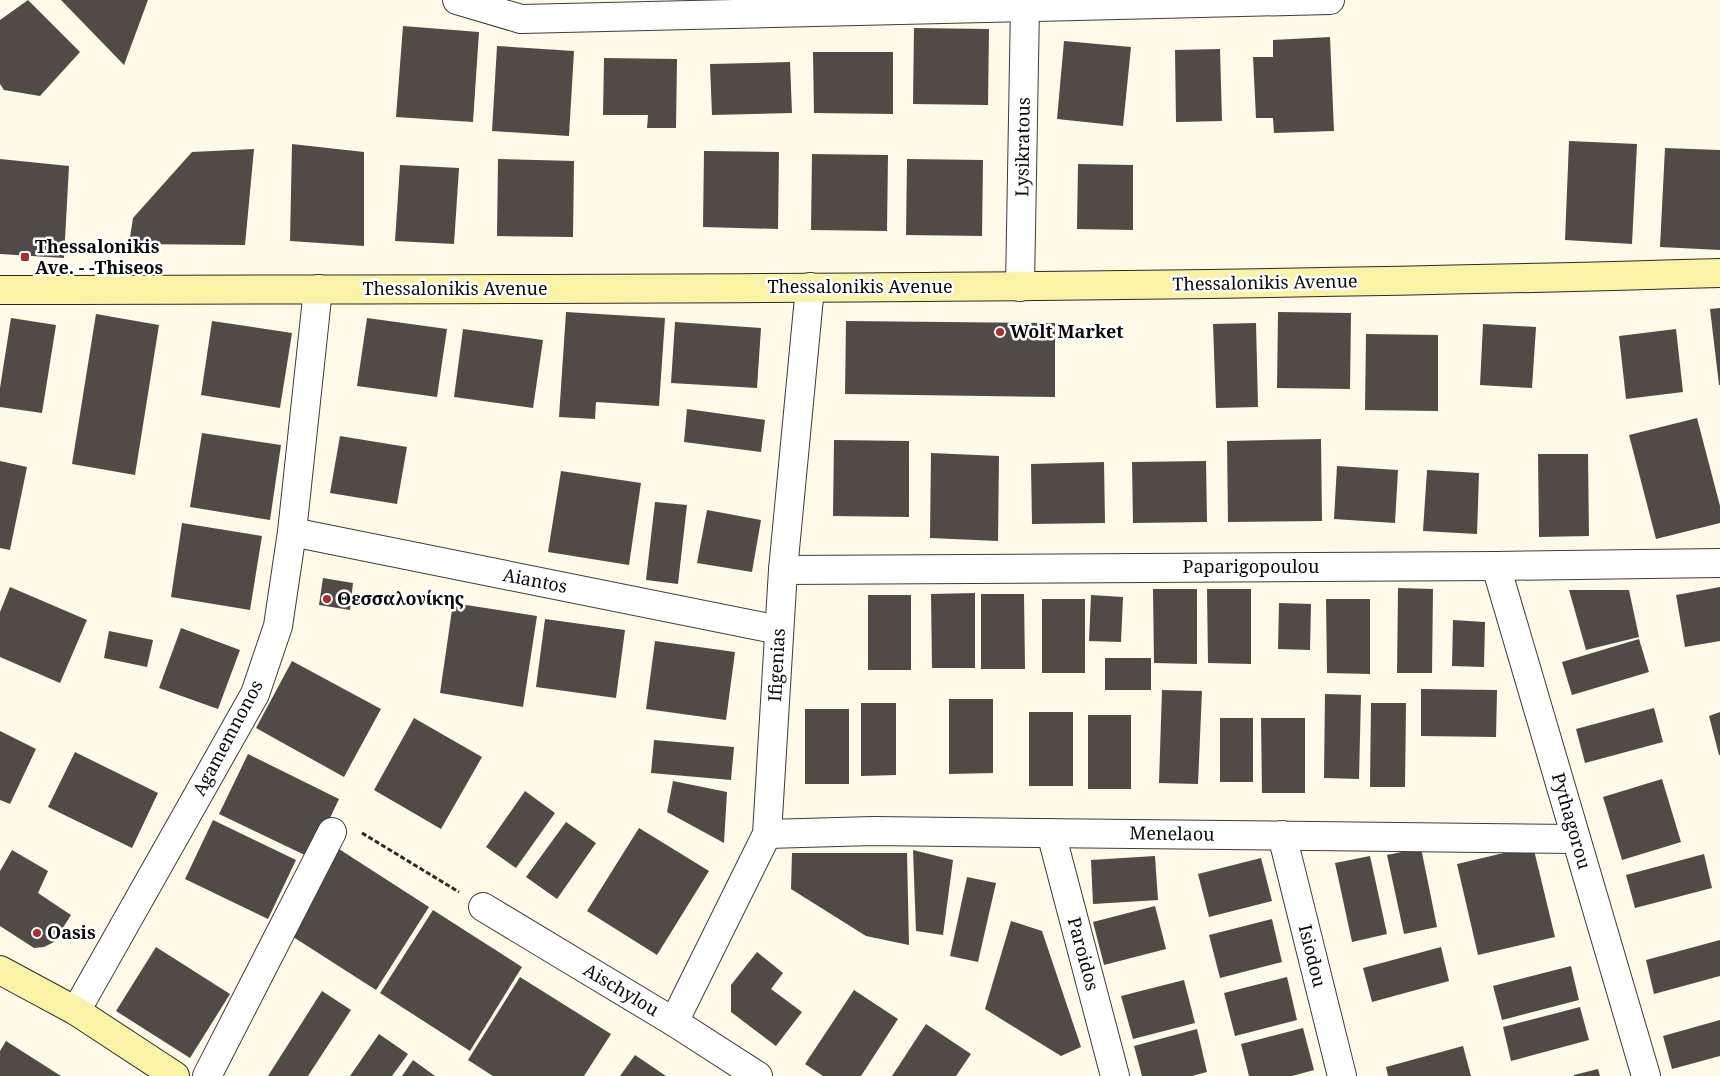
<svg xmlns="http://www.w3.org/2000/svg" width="1720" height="1076" viewBox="0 0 1720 1076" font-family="'Noto Serif',serif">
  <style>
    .building { fill: #514b47 }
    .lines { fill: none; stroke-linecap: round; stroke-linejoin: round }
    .street-casing { stroke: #3c3c3c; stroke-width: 30 }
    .secondary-casing { stroke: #2b2b2b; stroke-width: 30 }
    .path { stroke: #2b2b2b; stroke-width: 3; stroke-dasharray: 5 2.5; stroke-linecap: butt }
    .street { stroke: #fff; stroke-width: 28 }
    .secondary { stroke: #faf3a6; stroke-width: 28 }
    .poi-dot { fill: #b02b2e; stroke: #fff; stroke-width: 2 }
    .labels { text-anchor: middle; stroke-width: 5; stroke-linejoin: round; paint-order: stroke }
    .street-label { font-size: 18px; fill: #090909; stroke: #fff }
    .poi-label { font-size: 18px; font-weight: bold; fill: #090909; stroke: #fff; text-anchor: start }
  </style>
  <rect width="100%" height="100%" fill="#fefae7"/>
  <g class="building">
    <polygon points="28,0 80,52 40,96 4,90 0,84 0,20"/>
    <polygon points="61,0 148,0 124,65"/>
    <polygon points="403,26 479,32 473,122 396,117"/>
    <polygon points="914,28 989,29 988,105 913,104"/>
    <polygon points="1330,37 1334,131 1274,133 1273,118 1256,118 1253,57 1273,57 1273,40"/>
    <polygon points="1064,41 1131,47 1123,126 1057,119"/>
    <polygon points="497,46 574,51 569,136 492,131"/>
    <polygon points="1220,49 1222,121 1176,122 1175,50"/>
    <polygon points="813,52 893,52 893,114 814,113"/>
    <polygon points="604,58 677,59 676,128 647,128 648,115 603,115"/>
    <polygon points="790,62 792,113 712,115 710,64"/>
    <polygon points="1569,141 1637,144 1632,244 1565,240"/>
    <polygon points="292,144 364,152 364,246 290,241"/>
    <polygon points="1665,148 1720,150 1720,250 1660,247"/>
    <polygon points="254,149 245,245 129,244 133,218 192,152"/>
    <polygon points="704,151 779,152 778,229 703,227"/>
    <polygon points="812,154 888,155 887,231 811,230"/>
    <polygon points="0,159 69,166 64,258 0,254"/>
    <polygon points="498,159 574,161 573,237 497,236"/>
    <polygon points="907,159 983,160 982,236 906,235"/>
    <polygon points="1078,164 1133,165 1133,230 1077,229"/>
    <polygon points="400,165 459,168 454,244 395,241"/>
    <polygon points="1720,308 1720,385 1719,385 1710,309"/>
    <polygon points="566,312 665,318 659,406 596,402 595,419 559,417"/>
    <polygon points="1278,312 1351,313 1350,389 1277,388"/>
    <polygon points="96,314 159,325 135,475 72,464"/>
    <polygon points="11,318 56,325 42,413 0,407 0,388"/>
    <polygon points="367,318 447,329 437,397 357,386"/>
    <polygon points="212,321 292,333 280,408 201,395"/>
    <polygon points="846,321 1055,323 1055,397 845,394"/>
    <polygon points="675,322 761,328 757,388 671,383"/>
    <polygon points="1256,323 1258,407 1216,408 1213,324"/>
    <polygon points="1483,324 1536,327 1532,388 1480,385"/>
    <polygon points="463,329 543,340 533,408 454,397"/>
    <polygon points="1676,329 1683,392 1626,399 1619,336"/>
    <polygon points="1366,334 1438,335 1438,411 1365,410"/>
    <polygon points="687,409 765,420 761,452 684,442"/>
    <polygon points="1697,418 1720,506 1720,523 1656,539 1629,435"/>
    <polygon points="202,433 281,445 270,520 190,507"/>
    <polygon points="340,436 407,447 397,504 330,493"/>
    <polygon points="1321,439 1322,521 1228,522 1227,441"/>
    <polygon points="834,440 909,441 909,517 833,516"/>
    <polygon points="931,453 999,456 998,541 930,538"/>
    <polygon points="1538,454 1588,454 1589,536 1539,537"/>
    <polygon points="0,461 27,467 10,550 0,548"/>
    <polygon points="1206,461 1207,522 1133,523 1132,462"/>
    <polygon points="1104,462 1105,523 1032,524 1031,464"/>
    <polygon points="1337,466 1398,470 1395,523 1334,519"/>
    <polygon points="1427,470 1479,473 1477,534 1423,531"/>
    <polygon points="561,471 641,483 629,565 548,552"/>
    <polygon points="655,502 687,505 678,584 646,580"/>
    <polygon points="707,510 761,520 752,572 697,563"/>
    <polygon points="182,523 262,536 250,610 171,597"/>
    <polygon points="323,578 353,583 350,610 319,605"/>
    <polygon points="10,587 87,620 60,683 0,657 0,612"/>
    <polygon points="1720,587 1720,641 1685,647 1676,595"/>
    <polygon points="1398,588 1433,589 1432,673 1397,673"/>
    <polygon points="1153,589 1197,589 1197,664 1154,663"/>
    <polygon points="1207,589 1251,589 1251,664 1208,663"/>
    <polygon points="1569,590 1629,590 1639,637 1586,650"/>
    <polygon points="975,593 975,668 932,668 931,594"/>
    <polygon points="981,594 1024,594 1025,669 981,669"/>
    <rect x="868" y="595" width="43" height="75"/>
    <polygon points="1091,595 1123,597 1121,642 1089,641"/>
    <rect x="1042" y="599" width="43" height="74"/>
    <polygon points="1326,599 1370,599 1370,674 1327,673"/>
    <polygon points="453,603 537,616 523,707 440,693"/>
    <polygon points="1279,603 1311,604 1310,650 1278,649"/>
    <polygon points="545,619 625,630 616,698 536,687"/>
    <polygon points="1453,620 1485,622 1484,667 1452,666"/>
    <polygon points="181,628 240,650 218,709 159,688"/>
    <polygon points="109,631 153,640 147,667 104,658"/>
    <polygon points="1639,639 1649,672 1572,695 1562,662"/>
    <polygon points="655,641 735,652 726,720 646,709"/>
    <rect x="1105" y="658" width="46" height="32"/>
    <polygon points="292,661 381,709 344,777 256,728"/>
    <polygon points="1421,689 1497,690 1496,737 1421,736"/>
    <polygon points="1162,690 1202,691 1198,784 1159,783"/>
    <polygon points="1325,694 1361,695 1359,779 1324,778"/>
    <polygon points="949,699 993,699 993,773 949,774"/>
    <polygon points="861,703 896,703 896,775 861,776"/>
    <polygon points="1371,703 1406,703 1405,787 1370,787"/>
    <polygon points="1654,708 1663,742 1585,763 1576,729"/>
    <rect x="805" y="709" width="44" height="75"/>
    <rect x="1029" y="712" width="44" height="74"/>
    <polygon points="1720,712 1720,755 1719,755 1709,716"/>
    <rect x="1088" y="715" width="43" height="74"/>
    <polygon points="414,718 482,757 441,829 374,790"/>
    <rect x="1220" y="718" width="33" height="64"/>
    <polygon points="1261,718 1305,718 1305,793 1262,793"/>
    <polygon points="0,731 36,749 10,804 0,800"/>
    <polygon points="654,740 734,747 731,780 651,773"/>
    <polygon points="75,752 158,793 132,848 48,807"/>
    <polygon points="248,754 339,799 311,858 219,814"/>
    <polygon points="1662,779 1681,842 1622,860 1603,797"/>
    <polygon points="673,781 727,792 724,843 667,812"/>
    <polygon points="525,791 555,813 516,868 486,847"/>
    <polygon points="213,820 296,860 268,919 185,879"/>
    <polygon points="566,822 596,843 557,899 526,877"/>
    <polygon points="639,828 709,871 657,955 587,911"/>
    <polygon points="1533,846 1555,937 1478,955 1457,864"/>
    <polygon points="1421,848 1437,927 1404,934 1387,855"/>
    <polygon points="339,849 429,907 376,990 287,933"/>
    <polygon points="12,850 48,871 38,893 71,915 54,942 44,947 34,948 0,926 0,871"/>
    <polygon points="913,850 953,860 943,935 916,931"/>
    <polygon points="792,853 907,853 909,945 866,936 791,889"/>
    <polygon points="1704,854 1712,888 1635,908 1626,875"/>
    <polygon points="1155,856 1158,900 1093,904 1091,860"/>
    <polygon points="1370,856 1387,934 1352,942 1335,863"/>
    <polygon points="1261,858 1272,901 1209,917 1198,874"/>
    <polygon points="967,877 996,883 978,962 950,956"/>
    <polygon points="1155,906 1166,949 1104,965 1093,922"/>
    <polygon points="433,910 522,967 470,1051 380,993"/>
    <polygon points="1272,919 1282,962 1220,978 1209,935"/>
    <polygon points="1011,921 1042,931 1081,1047 1061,1056 985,1009"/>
    <polygon points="1720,940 1720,976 1654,994 1646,960"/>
    <polygon points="156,947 230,994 190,1058 116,1011"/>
    <polygon points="1441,947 1449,981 1372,1002 1363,968"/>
    <polygon points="757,952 783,973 771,989 802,1012 776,1046 731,1012 731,985"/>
    <polygon points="1571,966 1579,1000 1502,1020 1493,986"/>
    <polygon points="520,977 611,1034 584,1076 493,1076 468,1060"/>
    <polygon points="1287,977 1297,1020 1235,1036 1224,993"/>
    <polygon points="1184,980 1195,1023 1133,1039 1121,996"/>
    <polygon points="854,990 898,1019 861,1076 823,1076 805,1064"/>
    <polygon points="322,991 351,1010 308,1076 268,1076"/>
    <polygon points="1580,1007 1589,1040 1511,1061 1503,1027"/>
    <polygon points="1720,1020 1720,1056 1672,1069 1663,1036"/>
    <polygon points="926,1024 971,1054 956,1076 892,1076"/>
    <polygon points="1303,1028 1314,1070 1292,1076 1249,1076 1241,1044"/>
    <polygon points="1197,1029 1207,1072 1192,1076 1142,1076 1134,1046"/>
    <polygon points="379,1034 408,1054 392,1076 350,1076"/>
    <polygon points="6,1041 61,1076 0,1076 0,1051"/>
    <polygon points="1463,1046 1471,1076 1388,1076 1386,1067"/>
    <polygon points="635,1055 666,1076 620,1076"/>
    <polygon points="413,1060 435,1076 402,1076"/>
    <polygon points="1598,1069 1600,1076 1574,1076 1574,1075"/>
  </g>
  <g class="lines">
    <defs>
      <g id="street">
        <polyline points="457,0 521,19 1330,0"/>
        <polyline points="1020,287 1025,6"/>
        <polyline points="292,532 779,630"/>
        <polyline points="1496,566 1646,1076"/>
        <polyline points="783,570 1496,566 1720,563"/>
        <polyline points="1051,833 1115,1076"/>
        <polyline points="767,834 873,831 1576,839"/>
        <polyline points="1282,835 1342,1076"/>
        <polyline points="483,907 674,1022 758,1076"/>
        <polyline points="76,1011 255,694 278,626 292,532 318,289"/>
        <polyline points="674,1022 767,834 783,570 810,287"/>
        <polyline points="207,1076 332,832"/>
      </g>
      <g id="secondary">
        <path d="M0 290C573 289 1147 290 1720 273"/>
        <polyline points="0,970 76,1011 175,1076"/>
      </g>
    </defs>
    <use href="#street" class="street-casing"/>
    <use href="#secondary" class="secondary-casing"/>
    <polyline class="path" points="362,833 459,892"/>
    <use href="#street" class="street"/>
    <use href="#secondary" class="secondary"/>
  </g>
  <g class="poi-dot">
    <rect x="20" y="252" width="10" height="10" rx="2.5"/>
    <circle cx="1000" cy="332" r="5"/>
    <circle cx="327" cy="599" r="5"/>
    <circle cx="37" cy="933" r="5"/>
  </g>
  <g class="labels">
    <g class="street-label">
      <text transform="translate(1023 147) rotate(-89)" y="6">Lysikratous</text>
      <text transform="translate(1265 283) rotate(-1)" y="6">Thessalonikis Avenue</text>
      <text x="860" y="293">Thessalonikis Avenue</text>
      <text x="455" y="295">Thessalonikis Avenue</text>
      <text x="1251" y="573">Paparigopoulou</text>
      <text transform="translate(535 581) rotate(11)" y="6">Aiantos</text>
      <text transform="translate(777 665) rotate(-87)" y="6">Ifigenias</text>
      <text transform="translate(228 738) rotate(-62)" y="6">Agamemnonos</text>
      <text transform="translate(1571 821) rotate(74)" y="6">Pythagorou</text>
      <text transform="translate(1172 834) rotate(1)" y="6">Menelaou</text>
      <text transform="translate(1083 954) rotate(75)" y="6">Paroidos</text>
      <text transform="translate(1312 956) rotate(76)" y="6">Isiodou</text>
      <text transform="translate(621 990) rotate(31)" y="6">Aischylou</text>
    </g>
    <g class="poi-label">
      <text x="35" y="253">Thessalonikis<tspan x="35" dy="21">Ave. - -Thiseos</tspan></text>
      <text x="1010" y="338">Wolt Market</text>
      <text x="337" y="605">Θεσσαλονίκης</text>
      <text x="47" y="939">Oasis</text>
    </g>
  </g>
</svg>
